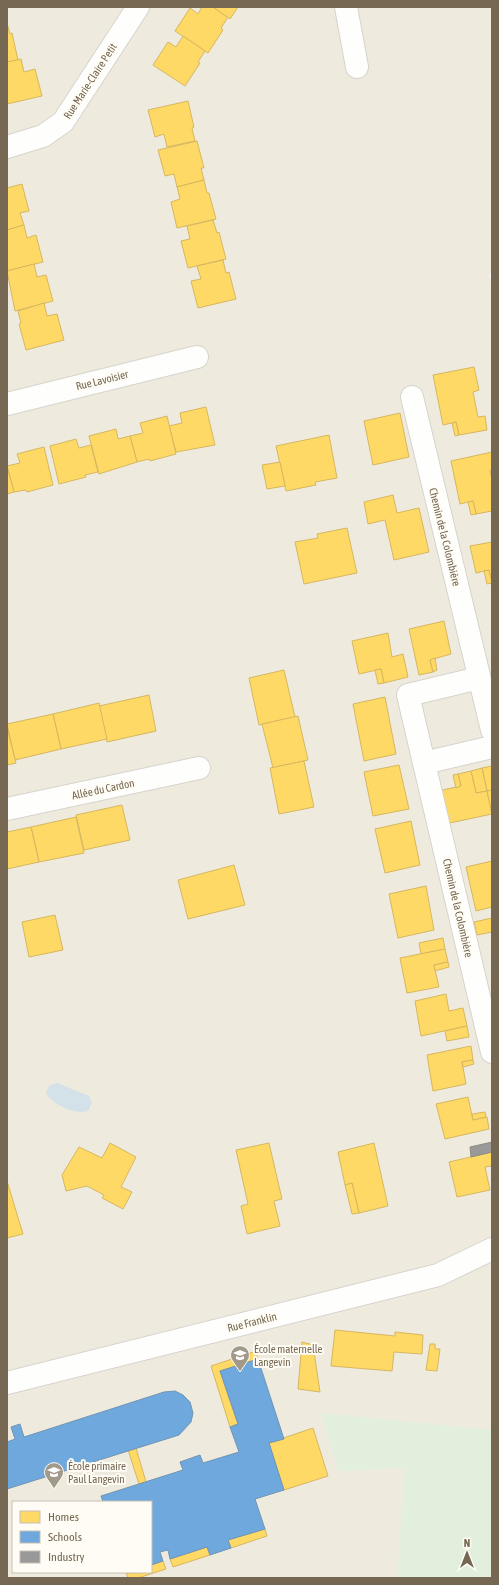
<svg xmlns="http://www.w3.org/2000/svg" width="499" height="1585" viewBox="0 0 499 1585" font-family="'Asap Condensed',sans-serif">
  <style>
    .residential { fill: #eeebde; fill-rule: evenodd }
    .green { fill: #e3efdd }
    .water { fill: #d3e1e8 }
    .homes { fill: #ffd966; stroke: #d6b760 }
    .schools { fill: #6fa8dc; stroke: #7194b3 }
    .industry { fill: #999; stroke: #8e8a84 }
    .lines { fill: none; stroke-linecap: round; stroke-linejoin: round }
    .minor-casing { stroke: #d7d3cd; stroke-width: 24 }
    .minor { stroke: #fefefd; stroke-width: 22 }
    .labels { text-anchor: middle; stroke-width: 4; stroke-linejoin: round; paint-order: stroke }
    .street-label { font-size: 11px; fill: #756752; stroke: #fefcf4 }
    .poi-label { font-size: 11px; fill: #756752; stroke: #fefcf4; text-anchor: start }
  </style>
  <rect width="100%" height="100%" fill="#f8f7f1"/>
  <path class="residential" d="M7 7H492V274H489L492 286V1578H7ZM13 1502H151V1572H13Z"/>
  <polygon class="green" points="321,1413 492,1430 492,1578 397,1578 405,1468 338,1471"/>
  <path class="water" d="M57 1083 89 1096 92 1103 88 1111C75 1115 53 1105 46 1093L49 1086Z"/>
  <g class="homes">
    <polygon points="202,7 213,7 228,17 221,28 223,30 208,53 175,31 190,8 198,14"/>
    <polygon points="213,7 238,7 230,19"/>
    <polygon points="7,23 10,34 12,33 18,60 7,62"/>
    <polygon points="183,36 205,51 198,62 200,63 185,86 153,65 168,42 176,47"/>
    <polygon points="21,59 24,72 35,69 42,96 7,104 7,62"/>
    <polygon points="188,101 194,127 192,128 195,141 167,147 164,134 155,137 148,110"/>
    <polygon points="197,141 204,168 201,168 204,180 177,187 174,174 165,176 158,150"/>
    <polygon points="204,180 207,193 209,193 216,219 177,228 171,202 180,199 177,187"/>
    <polygon points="22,184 29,211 20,213 24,225 7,230 7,188"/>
    <polygon points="213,220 217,233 219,232 226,259 188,268 181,241 190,239 187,226"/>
    <polygon points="24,225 27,238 36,235 43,262 7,271 7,230"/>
    <polygon points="223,260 226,273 229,272 236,299 198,308 191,281 201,279 197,266"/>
    <polygon points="34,264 37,277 46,275 53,301 15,311 7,271"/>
    <polygon points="44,303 47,316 57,314 64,340 26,350 19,324 21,323 18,311"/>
    <polygon points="474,367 479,390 473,392 478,417 485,416 487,430 459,435 456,422 443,425 433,375"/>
    <polygon points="206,407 215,445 176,452 169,426 182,423 180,413"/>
    <polygon points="400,413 409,457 373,465 364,421"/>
    <polygon points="167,416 176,454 150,461 149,459 137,462 130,436 143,433 140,423"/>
    <polygon points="456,422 459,435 455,436 452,423"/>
    <polygon points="116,429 118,439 130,436 137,462 99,474 89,436"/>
    <polygon points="329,435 337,478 315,482 316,485 286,491 276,446"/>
    <polygon points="76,439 79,448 91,445 98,472 85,475 86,477 59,484 50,446"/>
    <polygon points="44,447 53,485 27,492 26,490 14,492 7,466 20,463 17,454"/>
    <polygon points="492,452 492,470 490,470 492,480 492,511 476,514 473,501 460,504 451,461"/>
    <polygon points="280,462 285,486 267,489 262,465"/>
    <polygon points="7,466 14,492 7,494"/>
    <polygon points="393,495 397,513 419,508 429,552 394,560 385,520 368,524 364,502"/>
    <polygon points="473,501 476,514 471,515 468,502"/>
    <polygon points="347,528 357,573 304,584 295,542 318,538 317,534"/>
    <polygon points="492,542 492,583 489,570 476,573 470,546"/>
    <polygon points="489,570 492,583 487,584 484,571"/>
    <polygon points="444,621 451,654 430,660 433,672 419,675 409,629"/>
    <polygon points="388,633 392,657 403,654 408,677 384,683 381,669 359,674 352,641"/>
    <polygon points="435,658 437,670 433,672 430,660"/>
    <polygon points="381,669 384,683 378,684 375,670"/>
    <polygon points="284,670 295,717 259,725 249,678"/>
    <polygon points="149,695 156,731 107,742 99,706"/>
    <polygon points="385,697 396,754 364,761 353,704"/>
    <polygon points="99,703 107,739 61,749 53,714"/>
    <polygon points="53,714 61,749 15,760 7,724"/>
    <polygon points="298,716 308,760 273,768 262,724"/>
    <polygon points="7,727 16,763 7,765"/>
    <polygon points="304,761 314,807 279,814 270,768"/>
    <polygon points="399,765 409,809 373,816 364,772"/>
    <polygon points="492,766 492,790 487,791 482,768"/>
    <polygon points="482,768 487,791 476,793 471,771"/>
    <polygon points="471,771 476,793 487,791 492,814 445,824 438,791 461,786 458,774"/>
    <polygon points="458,774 461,786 456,788 453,775"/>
    <polygon points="492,790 492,814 487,791"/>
    <polygon points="122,805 130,840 84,850 76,815"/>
    <polygon points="76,817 84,853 39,862 31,827"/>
    <polygon points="411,821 420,865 385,873 375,829"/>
    <polygon points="31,827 39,862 7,869 7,832"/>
    <polygon points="492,861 492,907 476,911 466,867"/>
    <polygon points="234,865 245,905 188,919 178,880"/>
    <polygon points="426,886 434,930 398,938 389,894"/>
    <polygon points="55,915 63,950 29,957 22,922"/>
    <polygon points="492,918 492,932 477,935 474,922"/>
    <polygon points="443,938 445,949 421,954 419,943"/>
    <polygon points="445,949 448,962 434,965 439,987 407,993 400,958"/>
    <polygon points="448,962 449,967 435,971 434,965"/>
    <polygon points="446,994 449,1011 463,1008 467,1026 421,1036 415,1001"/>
    <polygon points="467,1026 469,1037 447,1041 445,1031"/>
    <polygon points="471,1046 473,1060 462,1062 466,1084 433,1091 427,1055"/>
    <polygon points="473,1060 474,1064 463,1067 462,1062"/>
    <polygon points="468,1097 473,1120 487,1117 489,1129 445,1139 436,1104"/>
    <polygon points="485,1112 486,1117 473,1120 472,1114"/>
    <polygon points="110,1143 136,1157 121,1187 132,1192 123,1209 102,1198 104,1195 87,1186 66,1191 62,1175 79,1147 102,1158"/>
    <polygon points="269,1143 282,1199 274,1201 280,1226 247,1234 241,1206 248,1204 236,1150"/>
    <polygon points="374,1143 388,1206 359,1213 352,1183 345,1185 338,1152"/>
    <polygon points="492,1152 492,1166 485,1167 490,1190 457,1197 449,1162"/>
    <polygon points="7,1181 23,1234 7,1238"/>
    <polygon points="352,1183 359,1213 352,1214 345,1185"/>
    <polygon points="335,1330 395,1336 395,1332 423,1335 422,1354 394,1352 392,1371 331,1366"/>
    <polygon points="302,1342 313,1345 320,1392 298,1389"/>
    <polygon points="430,1344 435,1344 435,1349 440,1349 437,1371 426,1370"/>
    <polygon points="256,1351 258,1359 220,1371 238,1424 230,1427 211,1366"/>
    <polygon points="313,1428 328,1476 284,1490 269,1443"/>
    <polygon points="136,1448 146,1482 139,1484 128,1450"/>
    <polygon points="265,1529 267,1536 231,1548 228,1540"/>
    <polygon points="207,1547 210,1555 173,1567 170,1559"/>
    <polygon points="163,1561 166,1569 138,1578 128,1578 126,1573 151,1572 151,1565"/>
  </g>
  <g class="schools">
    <polygon points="258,1359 284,1439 269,1443 284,1490 255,1499 265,1529 228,1540 231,1548 210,1555 207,1547 170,1559 168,1550 160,1552 163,1561 151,1565 151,1502 103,1502 101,1496 183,1470 180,1462 200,1455 203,1463 239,1452 230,1427 238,1424 220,1371"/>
    <polygon points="175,1391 183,1395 190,1402 193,1413 191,1422 179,1435 7,1489 7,1442 15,1439 11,1427 20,1424 24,1437 164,1392"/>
  </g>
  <polygon class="industry" points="492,1142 492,1152 471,1157 470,1147"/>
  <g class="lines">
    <defs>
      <g id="minor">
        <polyline points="346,7 357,67"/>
        <polyline points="7,147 43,136 63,122 138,7"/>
        <polyline points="412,397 492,730"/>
        <polyline points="7,404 197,357"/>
        <polyline points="479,678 408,695 492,1052"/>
        <polyline points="424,763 492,747"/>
        <polyline points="7,809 199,768"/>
        <polyline points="7,1383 438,1275 492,1249"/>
      </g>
    </defs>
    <use href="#minor" class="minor-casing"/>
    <use href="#minor" class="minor"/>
  </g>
  <defs>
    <symbol id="school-pin" viewBox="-11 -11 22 30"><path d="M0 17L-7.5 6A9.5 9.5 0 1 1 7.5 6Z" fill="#a3998a" stroke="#fefcf4"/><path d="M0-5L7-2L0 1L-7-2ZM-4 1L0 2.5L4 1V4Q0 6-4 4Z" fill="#fff"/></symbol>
  </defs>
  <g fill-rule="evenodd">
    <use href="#school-pin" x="229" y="1344" width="22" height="30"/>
    <use href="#school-pin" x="43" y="1461" width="22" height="30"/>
  </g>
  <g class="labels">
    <g class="street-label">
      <text transform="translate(90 81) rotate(-57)" y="4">Rue Marie-Claire Petit</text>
      <text transform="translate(102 380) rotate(-14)" y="4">Rue Lavoisier</text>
      <text transform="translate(445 537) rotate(76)" y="4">Chemin de la Colombière</text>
      <text transform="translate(103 789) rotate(-12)" y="4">Allée du Cardon</text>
      <text transform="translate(458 908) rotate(77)" y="4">Chemin de la Colombière</text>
      <text transform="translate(252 1322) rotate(-14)" y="4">Rue Franklin</text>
    </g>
    <g class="poi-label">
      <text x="254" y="1353">École maternelle<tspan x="254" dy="13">Langevin</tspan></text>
      <text x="68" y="1470">École primaire<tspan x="68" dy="13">Paul Langevin</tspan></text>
    </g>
  </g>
  <rect width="499" height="1585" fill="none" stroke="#756752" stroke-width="16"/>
  <rect x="12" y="1501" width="140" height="72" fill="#fefcf4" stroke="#c7c0b3"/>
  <rect x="20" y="1511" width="20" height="12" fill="#ffd966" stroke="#c7c0b3"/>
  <text x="48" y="1521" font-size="12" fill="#756752">Homes</text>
  <rect x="20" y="1531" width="20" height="12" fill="#6fa8dc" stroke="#c7c0b3"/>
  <text x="48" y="1541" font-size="12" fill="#756752">Schools</text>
  <rect x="20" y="1551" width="20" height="12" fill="#999999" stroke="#c7c0b3"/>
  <text x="48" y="1561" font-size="12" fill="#756752">Industry</text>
  <g transform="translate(467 1553)" stroke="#fefcf4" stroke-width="3" paint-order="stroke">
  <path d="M0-3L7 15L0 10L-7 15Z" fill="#756752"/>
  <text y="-6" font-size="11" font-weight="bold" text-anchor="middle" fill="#756752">N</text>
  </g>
</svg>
